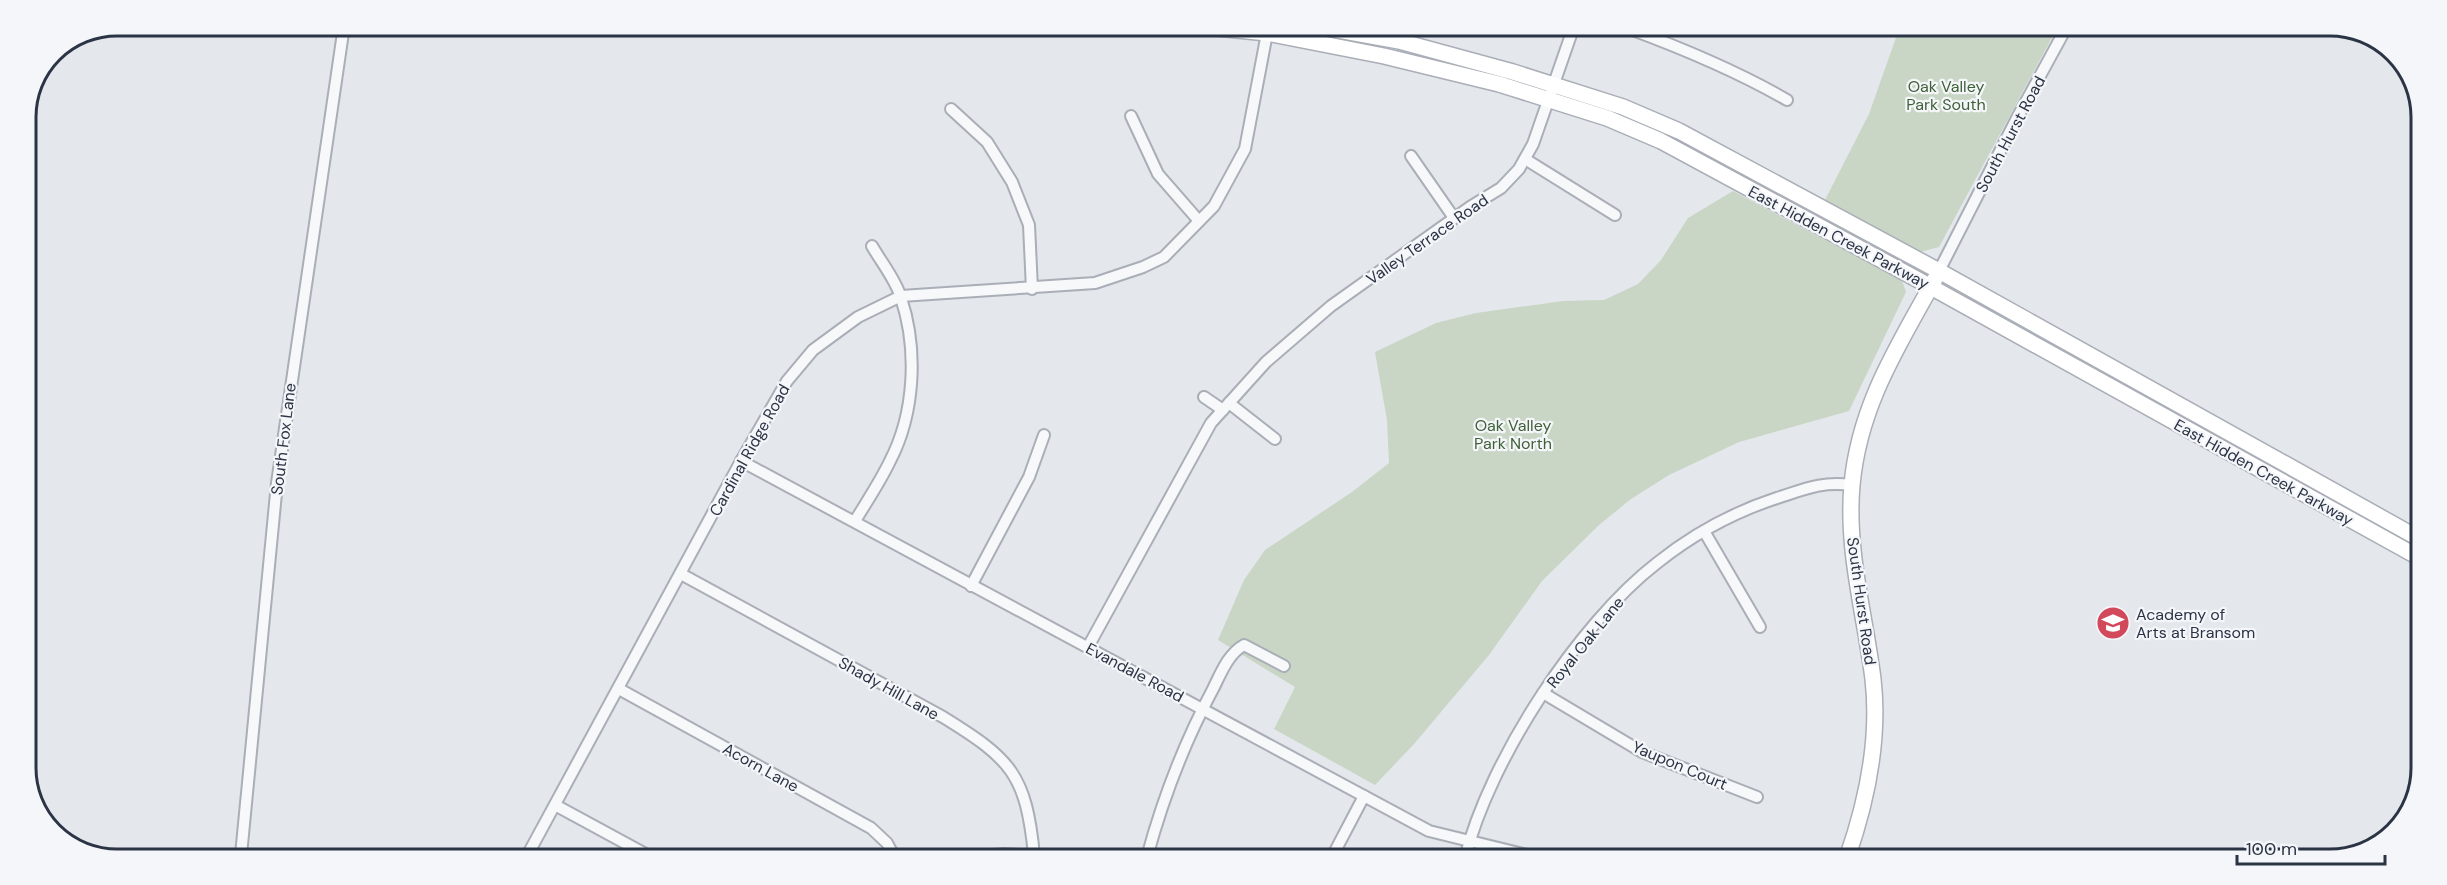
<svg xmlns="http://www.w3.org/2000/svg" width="2447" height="885" viewBox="0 0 2447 885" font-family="'DM Sans',sans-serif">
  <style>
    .green { fill: #c9d6c5 }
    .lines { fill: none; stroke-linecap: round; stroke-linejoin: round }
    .street-casing { stroke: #a9aeb7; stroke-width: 14 }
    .secondary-casing { stroke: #a9aeb7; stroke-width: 18 }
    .street { stroke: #f7f8fa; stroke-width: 10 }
    .secondary { stroke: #fff; stroke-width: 15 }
    .labels { text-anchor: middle; stroke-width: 4.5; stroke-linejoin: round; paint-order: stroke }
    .park-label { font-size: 16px; fill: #3f6138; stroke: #f4f6f9 }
    .street-label { font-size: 16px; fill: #2b3445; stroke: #f4f6f9 }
    .poi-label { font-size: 16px; fill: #2b3445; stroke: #f4f6f9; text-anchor: start }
    .rim { fill: none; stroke: #2b3445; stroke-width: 3 }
  </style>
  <rect width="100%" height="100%" fill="#e4e7ec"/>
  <g class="green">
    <polygon points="1899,29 2056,30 1939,247 1920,252 1825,200 1869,114"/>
    <polygon points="1733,191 1902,281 1906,292 1849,411 1739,442 1669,475 1631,499 1599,525 1542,581 1489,655 1414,744 1375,785 1274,729 1295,687 1218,640 1244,580 1265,550 1352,492 1389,463 1387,420 1375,352 1436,323 1476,313 1563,301 1604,300 1638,284 1661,260 1688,218"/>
  </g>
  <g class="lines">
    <defs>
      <g id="street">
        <path d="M1630 29C1684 49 1737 71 1787 100"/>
        <polyline points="951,109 987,142 1012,182 1029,225 1032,289"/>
        <polyline points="1131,116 1158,174 1199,221"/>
        <polyline points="1411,156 1454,218"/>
        <polyline points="1525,159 1615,215"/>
        <polyline points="1939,271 2017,118 2065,30"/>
        <polyline points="1204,397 1223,410"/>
        <polyline points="1229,403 1275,439"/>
        <polyline points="741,461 1429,831 1539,858"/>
        <path d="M855 521C867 501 880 482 890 461 915 413 918 349 901 298 896 280 881 262 872 246"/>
        <polyline points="1704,531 1760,627"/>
        <path d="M681 574 943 717C1011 759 1026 774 1034 855"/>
        <polyline points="971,586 1029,477 1044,435"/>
        <polyline points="1088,647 1211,423 1266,362 1331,306 1470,207 1501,188 1519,169 1533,144 1573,29"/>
        <polyline points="619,689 871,828 887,843 894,856"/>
        <polyline points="1543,693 1642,752 1757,797"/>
        <polyline points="555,805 649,856"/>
        <polyline points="241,855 277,483 344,26"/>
        <polyline points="527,856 741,461 787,381 813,350 858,317 901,296 1095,283 1143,267 1164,257 1214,206 1245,149 1268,28"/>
        <polyline points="969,857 1004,854 1052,857"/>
        <path d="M1147 857C1163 798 1184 743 1213 689 1221 673 1228 654 1244 645L1284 666"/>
        <polyline points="1332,857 1364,796"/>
        <path d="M1465 858C1489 761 1578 624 1657 563 1692 535 1734 512 1777 498 1805 489 1821 481 1852 485"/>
      </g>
      <g id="secondary">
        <polyline points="752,27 828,27"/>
        <polyline points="1217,28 1267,33 1384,56 1499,84 1607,118 1661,141 1913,277 2418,557"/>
        <polyline points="1327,28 1399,41 1513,72 1623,107 1679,131 1939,271 2418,538"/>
        <path d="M1847 858C1867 801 1880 740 1873 679 1865 615 1846 550 1852 485 1859 406 1898 346 1935 279"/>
      </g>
    </defs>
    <use href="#street" class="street-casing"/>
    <use href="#secondary" class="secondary-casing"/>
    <use href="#street" class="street"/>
    <use href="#secondary" class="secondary"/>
  </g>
  <defs>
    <symbol id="school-disc" viewBox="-11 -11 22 22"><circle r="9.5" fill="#d1495b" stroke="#f4f6f9"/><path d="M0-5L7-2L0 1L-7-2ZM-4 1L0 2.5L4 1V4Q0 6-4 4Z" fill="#fff"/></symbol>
  </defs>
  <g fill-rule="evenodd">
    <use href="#school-disc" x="2094" y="604" width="38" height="38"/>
  </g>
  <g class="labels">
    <g class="park-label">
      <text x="1946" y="92">Oak Valley<tspan x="1946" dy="18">Park South</tspan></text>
      <text x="1513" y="431">Oak Valley<tspan x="1513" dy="18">Park North</tspan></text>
    </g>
    <g class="street-label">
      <text transform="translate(2010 134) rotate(-62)" y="6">South Hurst Road</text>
      <text transform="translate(1839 237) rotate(28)" y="6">East Hidden Creek Parkway</text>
      <text transform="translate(1427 239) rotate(-35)" y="6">Valley Terrace Road</text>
      <text transform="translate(283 439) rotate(-83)" y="6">South Fox Lane</text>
      <text transform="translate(749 450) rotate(-61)" y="6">Cardinal Ridge Road</text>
      <text transform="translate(2264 472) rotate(29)" y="6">East Hidden Creek Parkway</text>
      <text transform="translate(1862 601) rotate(82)" y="6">South Hurst Road</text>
      <text transform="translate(1585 642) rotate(-51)" y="6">Royal Oak Lane</text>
      <text transform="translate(1135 672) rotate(28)" y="6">Evandale Road</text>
      <text transform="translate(889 688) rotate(29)" y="6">Shady Hill Lane</text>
      <text transform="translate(1680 765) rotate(23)" y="6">Yaupon Court</text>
      <text transform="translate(761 767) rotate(29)" y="6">Acorn Lane</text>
    </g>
    <g class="poi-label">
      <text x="2136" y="620">Academy of<tspan x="2136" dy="18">Arts at Bransom</tspan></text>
    </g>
  </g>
  <path d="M0 0H2447V885H0ZM117 36H2330A81 81 0 0 1 2411 117V768A81 81 0 0 1 2330 849H117A81 81 0 0 1 36 768V117A81 81 0 0 1 117 36Z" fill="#f4f6f9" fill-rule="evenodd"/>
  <path class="rim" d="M117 36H2330A81 81 0 0 1 2411 117V768A81 81 0 0 1 2330 849H117A81 81 0 0 1 36 768V117A81 81 0 0 1 117 36Z"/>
  <path d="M2237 855v9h148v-9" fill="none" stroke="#2b3445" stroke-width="3"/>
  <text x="2246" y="855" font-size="18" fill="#2b3445" stroke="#f4f6f9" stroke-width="4.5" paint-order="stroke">100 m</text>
</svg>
